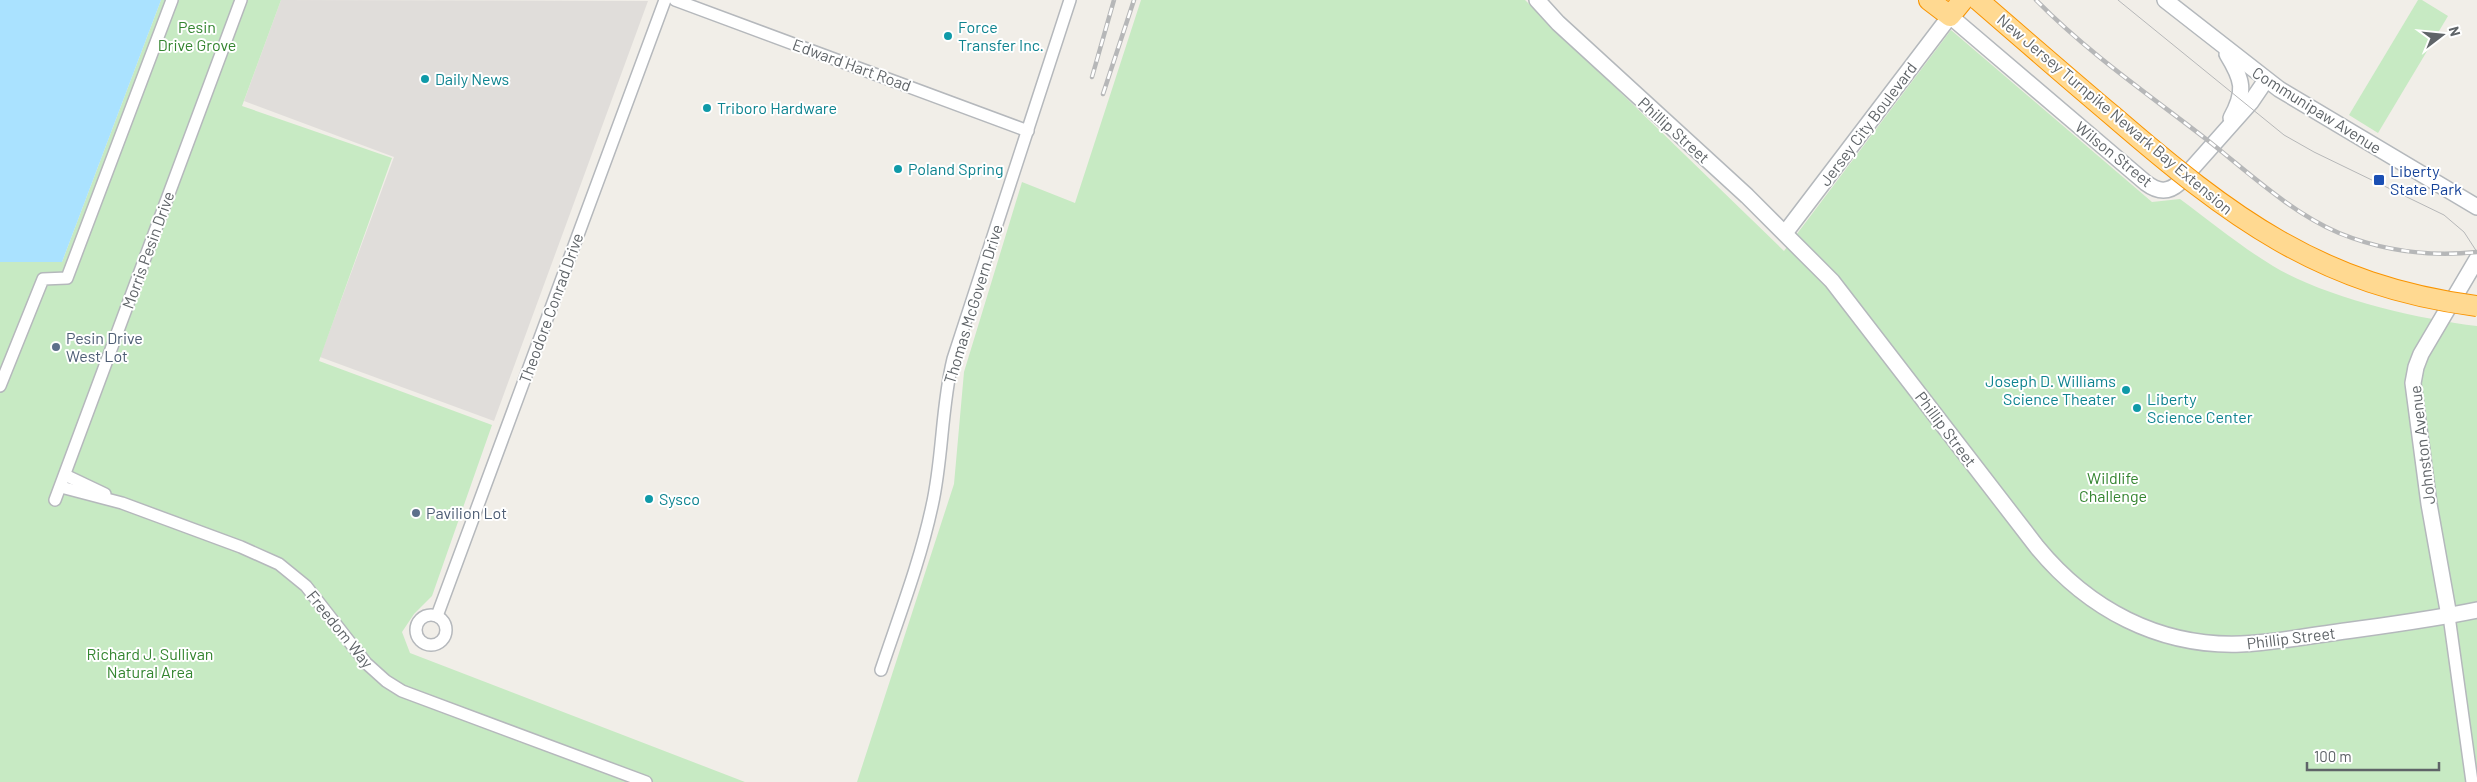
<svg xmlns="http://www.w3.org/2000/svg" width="2477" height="782" viewBox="0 0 2477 782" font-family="Barlow,sans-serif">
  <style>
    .industrial { fill: #e0ddda }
    .green { fill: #c7eac3 }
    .water { fill: #aae2ff }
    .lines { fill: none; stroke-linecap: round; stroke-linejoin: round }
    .street-casing { stroke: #b5b8bc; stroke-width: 14 }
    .secondary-casing { stroke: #b4b8bc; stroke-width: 18 }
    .highway-casing { stroke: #f99400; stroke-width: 22 }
    .street { stroke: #fff; stroke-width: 11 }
    .secondary { stroke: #fff; stroke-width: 15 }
    .highway { stroke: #ffd991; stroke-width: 20 }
    .tram { stroke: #b6b7b8; stroke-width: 1 }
    .rail-casing { stroke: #b6b7b8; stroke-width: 4.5 }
    .rail { stroke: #fff; stroke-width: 2.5; stroke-dasharray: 8; stroke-linecap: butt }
    .highway-bridge-casing { stroke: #f99400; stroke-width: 22; stroke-linecap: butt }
    .highway-bridge { stroke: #ffd991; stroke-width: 20 }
    .culture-dot { fill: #0f9aa8; stroke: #fff; stroke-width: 2 }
    .transit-dot { fill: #1a4fb4; stroke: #fff; stroke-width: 2 }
    .service-dot { fill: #5c6f8a; stroke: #fff; stroke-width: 2 }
    .labels { text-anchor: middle; stroke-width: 4; stroke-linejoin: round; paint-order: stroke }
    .park-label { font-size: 16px; fill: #348530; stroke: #fff }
    .culture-label { font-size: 16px; fill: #0d838f; stroke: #fff; text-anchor: start }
    .street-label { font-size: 16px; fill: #5f6468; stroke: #fff }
    .transit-label { font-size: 16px; fill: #164399; stroke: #fff; text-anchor: start }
    .service-label { font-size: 16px; fill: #4e5e75; stroke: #fff; text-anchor: start }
  </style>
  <rect width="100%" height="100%" fill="#f1eee8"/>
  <polygon class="industrial" points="281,0 648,1 494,421 320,357 394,157 244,101"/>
  <g class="green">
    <polygon points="161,0 281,0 242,106 392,158 319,361 492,425 432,596 414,614 402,632 410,653 745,782 0,782 0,262 62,262"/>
    <path d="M1141 0H1525L1784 251 1951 30 2152 202 2180 199C2210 221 2240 246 2273 266 2324 297 2417 319 2477 326V782H857L954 484 964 372 1022 182 1075 203Z"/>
    <polygon points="2418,0 2422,0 2448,16 2378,133 2349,115"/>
  </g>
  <polygon class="water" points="0,0 161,0 62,262 0,262"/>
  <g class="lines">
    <defs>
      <g id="street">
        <polyline points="675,0 1028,131"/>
        <polyline points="0,386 43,279 67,278 172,0"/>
        <polyline points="65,475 105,494"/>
        <polyline points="61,487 122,503 241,547 279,564 306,586 366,663 386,681 402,691 646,782"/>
        <polyline points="55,500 241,0"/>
        <circle cx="431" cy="630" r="15"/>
        <polyline points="437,616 665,0"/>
        <polyline points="2449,616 2472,782"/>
        <path d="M881 670C899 616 920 562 932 506 943 458 941 408 953 359L1070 0"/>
      </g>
      <g id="secondary">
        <path d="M1537 0 1558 23 1747 196 1832 281 2037 547C2088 609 2159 647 2241 644 2271 643 2301 637 2331 633 2380 626 2429 620 2477 610"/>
        <polyline points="2165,0 2279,89 2477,207"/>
        <path d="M2227 54C2243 80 2246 91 2231 118"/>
        <path d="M1785 233 1950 16 2146 183C2158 192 2168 193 2179 183L2251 102 2266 80"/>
        <polyline points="2449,616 2429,504 2413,383 2416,367 2421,354 2477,259"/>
      </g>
      <polyline id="highway" points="1929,0 1950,16 1963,0"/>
    </defs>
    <use href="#street" class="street-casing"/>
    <use href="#secondary" class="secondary-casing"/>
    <use href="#highway" class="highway-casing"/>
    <use href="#street" class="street"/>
    <use href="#secondary" class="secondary"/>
    <use href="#highway" class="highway"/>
    <polyline class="tram" points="2118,0 2284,135 2314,152 2444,215 2464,232 2477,252"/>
    <defs>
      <g id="rail">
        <path d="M2036 0C2088 53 2148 94 2206 139 2248 172 2290 212 2339 233 2383 251 2430 257 2477 252"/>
        <polyline points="1092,77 1114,0"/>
        <polyline points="1103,94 1134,0"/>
      </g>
    </defs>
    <use href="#rail" class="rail-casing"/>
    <use href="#rail" class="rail"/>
    <defs>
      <path id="highway-bridge" d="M1978 0C2023 39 2068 78 2113 116 2229 216 2320 286 2477 306"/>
    </defs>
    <use href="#highway-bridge" class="highway-bridge-casing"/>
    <use href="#highway-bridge" class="highway-bridge"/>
  </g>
  <g class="culture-dot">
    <circle cx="948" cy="36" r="5"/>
    <circle cx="425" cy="79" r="5"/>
    <circle cx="707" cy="108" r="5"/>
    <circle cx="898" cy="169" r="5"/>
    <circle cx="2126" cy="390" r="5"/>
    <circle cx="2137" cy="408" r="5"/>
    <circle cx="649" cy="499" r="5"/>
  </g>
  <rect class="transit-dot" x="2373" y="174" width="12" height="12" rx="2.5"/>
  <g class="service-dot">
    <circle cx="56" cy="347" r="5"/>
    <circle cx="416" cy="513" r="5"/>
  </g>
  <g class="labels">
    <g class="park-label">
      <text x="197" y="33">Pesin<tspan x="197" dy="18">Drive Grove</tspan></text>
      <text x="2113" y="484">Wildlife<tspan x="2113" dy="18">Challenge</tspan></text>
      <text x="150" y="660">Richard J. Sullivan<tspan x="150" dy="18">Natural Area</tspan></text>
    </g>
    <g class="culture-label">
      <text x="958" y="33">Force<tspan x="958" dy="18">Transfer Inc.</tspan></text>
      <text x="435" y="85">Daily News</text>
      <text x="717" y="114">Triboro Hardware</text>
      <text x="908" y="175">Poland Spring</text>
      <text x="2116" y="387" text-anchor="end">Joseph D. Williams<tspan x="2116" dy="18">Science Theater</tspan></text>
      <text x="2147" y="405">Liberty<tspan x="2147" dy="18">Science Center</tspan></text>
      <text x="659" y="505">Sysco</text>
    </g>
    <g class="street-label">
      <text transform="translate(852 65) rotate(20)" y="6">Edward Hart Road</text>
      <text transform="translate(2317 110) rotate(32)" y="6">Communipaw Avenue</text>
      <text transform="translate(2115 114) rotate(40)" y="6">New Jersey Turnpike Newark Bay Extension</text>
      <text transform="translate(1868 124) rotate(-53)" y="6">Jersey City Boulevard</text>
      <text transform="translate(1674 130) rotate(42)" y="6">Phillip Street</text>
      <text transform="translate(2114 154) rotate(39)" y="6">Wilson Street</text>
      <text transform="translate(148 250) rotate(-70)" y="6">Morris Pesin Drive</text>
      <text transform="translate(973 304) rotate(-73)" y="6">Thomas McGovern Drive</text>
      <text transform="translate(551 308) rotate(-70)" y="6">Theodore Conrad Drive</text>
      <text transform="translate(1946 429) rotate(53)" y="6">Phillip Street</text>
      <text transform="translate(2422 445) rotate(-97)" y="6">Johnston Avenue</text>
      <text transform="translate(340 629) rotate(51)" y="6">Freedom Way</text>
      <text transform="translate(2291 638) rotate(-7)" y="6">Phillip Street</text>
    </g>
    <g class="transit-label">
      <text x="2390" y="177">Liberty<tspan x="2390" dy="18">State Park</tspan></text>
    </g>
    <g class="service-label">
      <text x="66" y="344">Pesin Drive<tspan x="66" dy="18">West Lot</tspan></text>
      <text x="426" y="519">Pavilion Lot</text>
    </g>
  </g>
  <g transform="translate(2442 35) rotate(74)" stroke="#ffffff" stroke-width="4" paint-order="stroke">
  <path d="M0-4L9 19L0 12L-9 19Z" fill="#5f6468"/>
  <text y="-8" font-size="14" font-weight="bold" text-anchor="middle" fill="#5f6468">N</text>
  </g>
  <path d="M2307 762v8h132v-8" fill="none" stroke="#5f6468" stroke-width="2.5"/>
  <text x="2314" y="762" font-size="15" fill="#5f6468" stroke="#ffffff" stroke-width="4" paint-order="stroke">100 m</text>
</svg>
